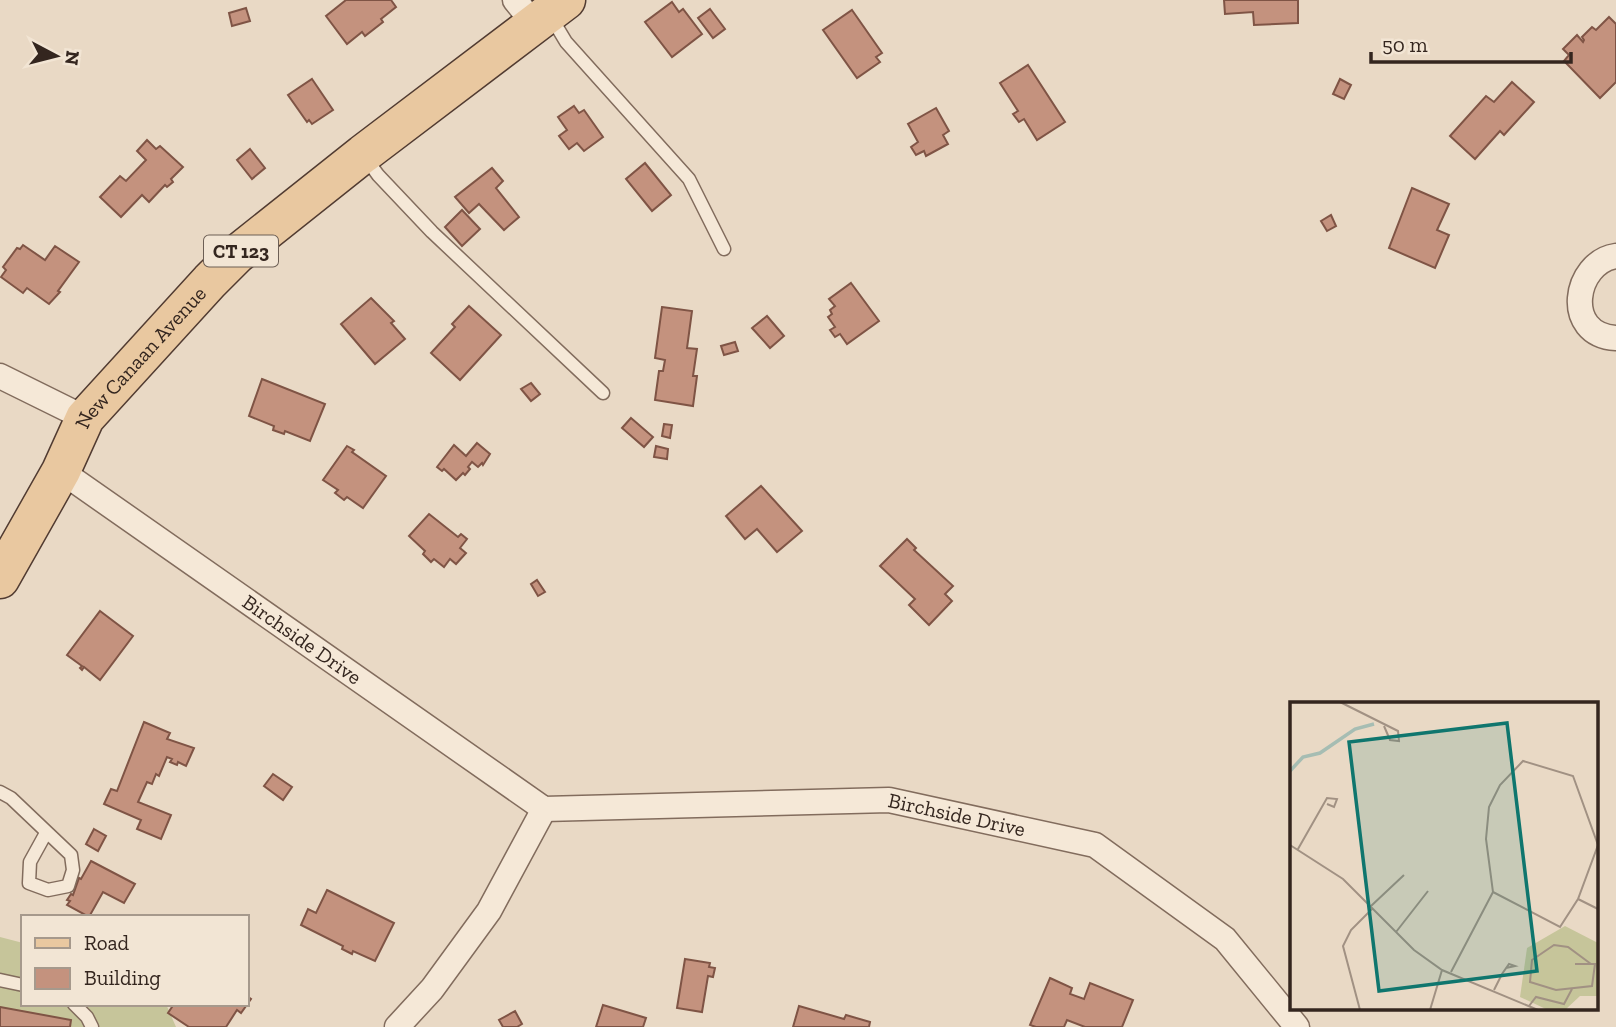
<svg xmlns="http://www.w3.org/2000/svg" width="1616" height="1027" viewBox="0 0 1616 1027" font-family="'Zilla Slab',serif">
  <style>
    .green { fill: #c6c59a }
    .building { fill: #c4927e; stroke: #7f5445; stroke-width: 2 }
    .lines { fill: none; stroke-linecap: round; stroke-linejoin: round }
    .lane-casing { stroke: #826c5d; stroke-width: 15 }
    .street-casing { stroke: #826c5d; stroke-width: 27 }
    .primary-casing { stroke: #513b31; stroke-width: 41 }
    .lane { stroke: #f5e8d7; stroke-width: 12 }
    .street { stroke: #f5e8d7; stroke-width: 24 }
    .primary { stroke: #e9c8a0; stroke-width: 38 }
    .labels { text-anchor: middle; stroke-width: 5; stroke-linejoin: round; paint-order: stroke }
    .shield { fill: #f2e5d4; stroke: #6d5f55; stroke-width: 2 }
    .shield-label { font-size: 19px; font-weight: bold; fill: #34261f }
    .street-label { font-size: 21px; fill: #34261f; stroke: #f2e5d4 }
    .inset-river { fill: none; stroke: #a6bdb3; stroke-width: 3.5 }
    .inset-road { fill: none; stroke: #a19183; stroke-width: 2 }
    .view { fill: #0f766e; fill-opacity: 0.15; stroke: #0f766e; stroke-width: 3.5 }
    .inset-edge { fill: none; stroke: #34261f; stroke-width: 3.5 }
  </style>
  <rect width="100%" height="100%" fill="#e9d9c5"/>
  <polygon class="green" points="0,937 23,943 23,1004 166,1004 176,1027 0,1027"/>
  <g class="building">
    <polygon points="346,0 391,0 396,7 381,19 383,22 365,36 362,32 347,44 326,16"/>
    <polygon points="1224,0 1298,0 1298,23 1254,25 1253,12 1225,14"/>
    <polygon points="672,2 679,12 683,9 702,34 672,57 645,22"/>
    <polygon points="246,8 250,21 232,26 229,13"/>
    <polygon points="710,9 725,29 713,38 698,18"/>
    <polygon points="852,10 882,53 876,57 880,62 857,78 823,30"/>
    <polygon points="1609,17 1616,24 1616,82 1600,98 1564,61 1569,55 1563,49 1577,35 1583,42 1584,40 1582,37 1592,27 1596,30"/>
    <polygon points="1028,65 1065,122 1037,140 1024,119 1019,122 1013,114 1018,111 1000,83"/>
    <polygon points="312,79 333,110 312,124 309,120 307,122 288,95"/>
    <polygon points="1340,79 1351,85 1344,99 1333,94"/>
    <polygon points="1512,82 1534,102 1504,135 1500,131 1475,159 1450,136 1486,96 1494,102"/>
    <polygon points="574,106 579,113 584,110 603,137 584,151 577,143 569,149 559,136 567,130 558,117"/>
    <polygon points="936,108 949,131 943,135 948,144 926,156 924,151 916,155 911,147 918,142 908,124"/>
    <polygon points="147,140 156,149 160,146 183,167 171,179 173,182 167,187 165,185 149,202 142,195 121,217 100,197 120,176 126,181 146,160 137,151"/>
    <polygon points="250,149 265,168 252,179 237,160"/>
    <polygon points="645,163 671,195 652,211 626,179"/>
    <polygon points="492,168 503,181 496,188 519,217 504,230 479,204 469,213 455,197"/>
    <polygon points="1412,188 1449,204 1437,230 1449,235 1435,268 1389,248"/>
    <polygon points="462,210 480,229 462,246 445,227"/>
    <polygon points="1331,215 1336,226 1327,231 1321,221"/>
    <polygon points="23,245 45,260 55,246 79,262 58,291 60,292 49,304 27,288 23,293 1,277 6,270 3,267 17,248 20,249"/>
    <polygon points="851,283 879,321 847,344 840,334 835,337 830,330 835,327 828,317 832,314 830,310 835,306 829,299"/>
    <polygon points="371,298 394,321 391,323 405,339 375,364 341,324"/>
    <polygon points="469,306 501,335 460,380 431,353 455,327 452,324"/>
    <polygon points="662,307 692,311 687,348 697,349 693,376 697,376 693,406 655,400 659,371 663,371 665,360 655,358"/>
    <polygon points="767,316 784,336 770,348 752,328"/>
    <polygon points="735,342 738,351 724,355 721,346"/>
    <polygon points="262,379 325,404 310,441 285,431 284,434 273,430 274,426 249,416"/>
    <polygon points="531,383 540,394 531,401 521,389"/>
    <polygon points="631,418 653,437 644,447 622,428"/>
    <polygon points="664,424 672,425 670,438 662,436"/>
    <polygon points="477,443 490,454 483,465 482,463 478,467 472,462 468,467 470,469 465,475 463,473 456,480 444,469 442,471 437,467 454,445 466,456"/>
    <polygon points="347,446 354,450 352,452 386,476 363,508 347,497 344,500 335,493 338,490 323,480"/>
    <polygon points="656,446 668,449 667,459 654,457"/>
    <polygon points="761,486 802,531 777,552 757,529 745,539 726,516"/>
    <polygon points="429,514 458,537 461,534 467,539 460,548 466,553 456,564 450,559 444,567 434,559 431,562 423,554 425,551 409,536"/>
    <polygon points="907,539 916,548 914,550 953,586 945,594 952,601 929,625 909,605 915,599 880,566"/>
    <polygon points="537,580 545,592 538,596 531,584"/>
    <polygon points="100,611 133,636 100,680 84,667 82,670 80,668 82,666 67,655"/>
    <polygon points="144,722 170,733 167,739 194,748 186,766 178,762 177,765 170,762 172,759 167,757 159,776 156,774 152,784 147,782 138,802 171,815 161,839 137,829 141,820 104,804 111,789 117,791"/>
    <polygon points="273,774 292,787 283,800 264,786"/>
    <polygon points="94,829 106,836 98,851 86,844"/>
    <polygon points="91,861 135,884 124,903 103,892 89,917 67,905 70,901 67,900 71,894 73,895 79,878 81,879"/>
    <polygon points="327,890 394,923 375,961 353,951 352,954 342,949 343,946 301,925 308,909 316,913"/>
    <polygon points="685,959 710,963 709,967 715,968 713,977 708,976 702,1012 677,1008"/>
    <polygon points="1050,978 1072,988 1070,994 1084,999 1090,983 1133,1000 1122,1027 1085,1027 1067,1020 1064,1027 1036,1027 1030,1025"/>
    <polygon points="247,996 251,999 241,1013 237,1010 226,1027 189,1027 168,1013 174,1004 247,1004"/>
    <polygon points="603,1005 646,1018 643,1027 596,1027"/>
    <polygon points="799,1006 844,1019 846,1015 870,1022 869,1027 793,1027"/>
    <polygon points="0,1007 71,1020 70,1027 0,1027"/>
    <polygon points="515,1011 522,1024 517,1027 503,1027 499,1020"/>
  </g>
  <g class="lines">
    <defs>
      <g id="lane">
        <polyline points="551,17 566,42 689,179 724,249"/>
        <polyline points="365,157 378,175 432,232 603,393"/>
        <polyline points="0,792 11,798 71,855 73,870 68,886 48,890 29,883 30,862 46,833"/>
        <polyline points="0,980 23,985"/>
        <polyline points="74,1004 87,1017 92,1027"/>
      </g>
      <g id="street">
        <polyline points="515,0 535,25"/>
        <path d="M1616 256C1574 262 1562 335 1616 338"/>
        <polyline points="0,376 85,418"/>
        <path id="s1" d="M61 471 544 809 889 800 1095 845 1225 939 1297 1027"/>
        <polyline points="397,1027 432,989 489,911 544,809"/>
      </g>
      <g id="primary">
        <path id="s2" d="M0 579 61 471 85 418 210 281 236 255 363 154 566 0"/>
      </g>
    </defs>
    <use href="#lane" class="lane-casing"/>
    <use href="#street" class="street-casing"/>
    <use href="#primary" class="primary-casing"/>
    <use href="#lane" class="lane"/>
    <use href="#street" class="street"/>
    <use href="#primary" class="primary"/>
  </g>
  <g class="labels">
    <rect class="shield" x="204" y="235.5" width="74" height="31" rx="5"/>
    <g class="shield-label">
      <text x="241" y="258">CT 123</text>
    </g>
    <g class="street-label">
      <text dy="7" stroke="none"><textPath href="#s2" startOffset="264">New Canaan Avenue</textPath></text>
      <text dy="7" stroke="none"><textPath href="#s1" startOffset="294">Birchside Drive</textPath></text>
      <text dy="7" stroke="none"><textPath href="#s1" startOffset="1004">Birchside Drive</textPath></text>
    </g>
  </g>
  <g transform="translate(1290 702)">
    <rect width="308" height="308" fill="#e9d9c5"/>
    <path d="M275 224 308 241 307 294H290L275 308H258L230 295 237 246Z" fill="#c6c59a"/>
    <path class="inset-river" d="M0 69 13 55 30 51 65 27 84 22"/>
    <path class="inset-road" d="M50 0 108 29 109 39 100 38 94 24M0 143 53 177 124 248 152 268 248 308M8 147 37 96 47 97 44 105 37 102M288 197 308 207M81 204 114 173M106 230 138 189M285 262H305L302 284 266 288 240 280 242 258 264 243 278 245 301 262M161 270 203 190 196 137 199 105 210 83 233 59 283 74 308 143 288 197 270 225 203 190M204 288 212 272 219 262 225 264 216 266M239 304 246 295 274 302 282 287M70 308 53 244 61 228 83 206M140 308 152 268"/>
    <path class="view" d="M217 21 247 269 89 289 59 40Z"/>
    <rect width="308" height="308" class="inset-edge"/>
  </g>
  <rect x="21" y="915" width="228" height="91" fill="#f2e5d4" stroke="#a6998c" stroke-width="2"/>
  <rect x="35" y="938" width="35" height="10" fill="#e9c8a0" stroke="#a6998c" stroke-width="2"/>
  <text x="84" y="950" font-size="21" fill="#34261f">Road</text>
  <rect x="35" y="968" width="35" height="21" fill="#c4927e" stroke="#a6998c" stroke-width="2"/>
  <text x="84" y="985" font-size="21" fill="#34261f">Building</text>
  <g transform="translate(56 56) rotate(97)" stroke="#f2e5d4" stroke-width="5" paint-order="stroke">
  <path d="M0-5L12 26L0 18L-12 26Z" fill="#34261f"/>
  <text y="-10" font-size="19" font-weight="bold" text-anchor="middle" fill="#34261f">N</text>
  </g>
  <path d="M1371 52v10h200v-10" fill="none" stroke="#34261f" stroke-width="3.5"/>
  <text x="1382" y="52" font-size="21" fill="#34261f" stroke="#f2e5d4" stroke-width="5" paint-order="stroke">50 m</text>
</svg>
